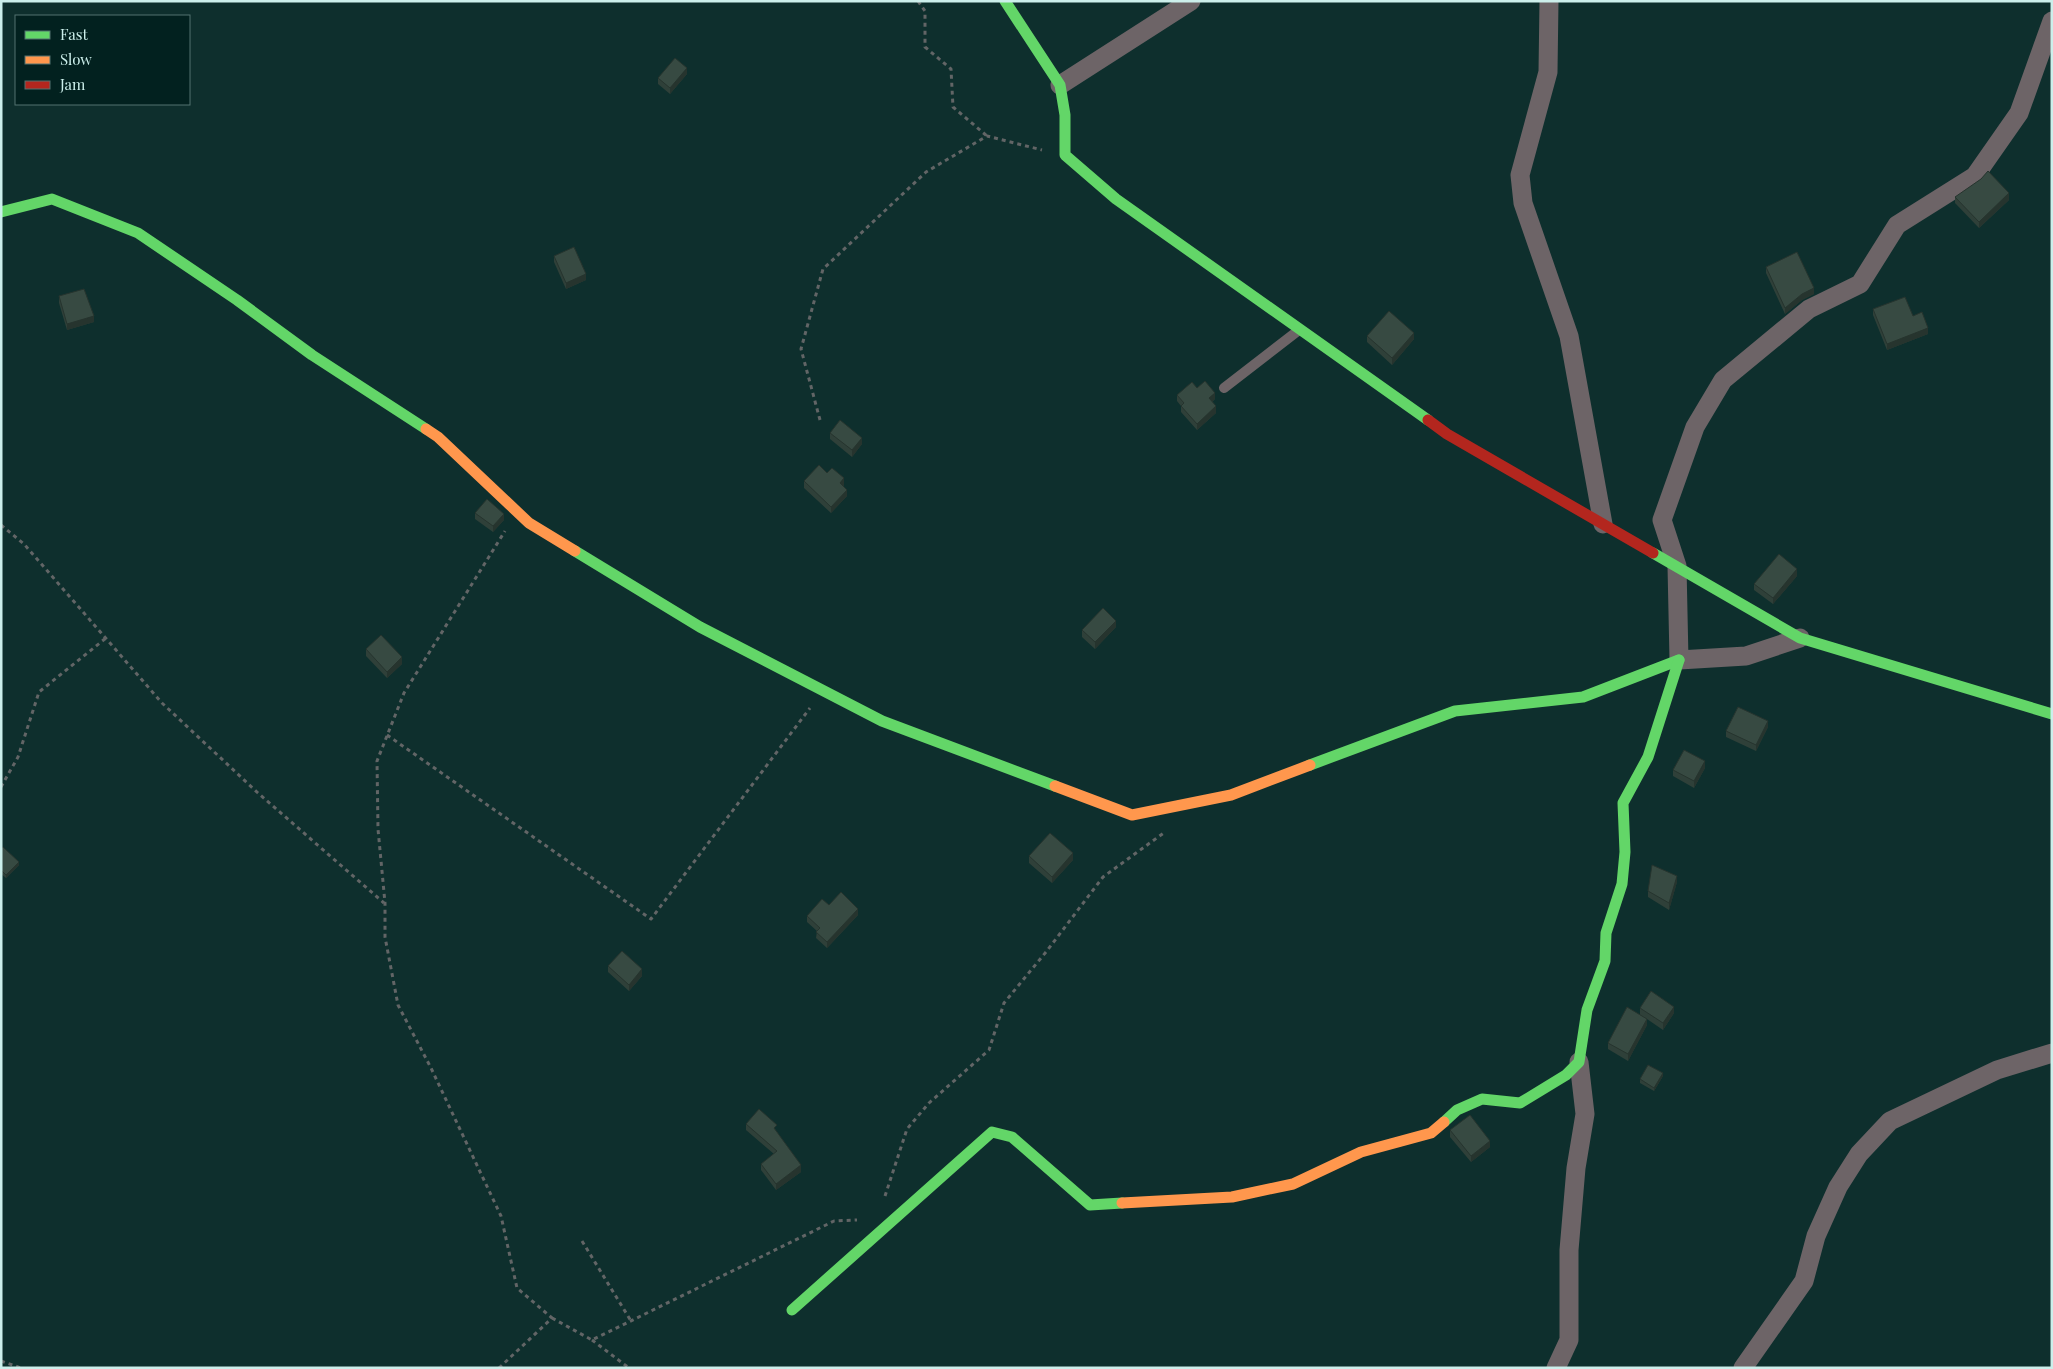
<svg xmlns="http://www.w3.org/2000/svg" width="2053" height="1369" viewBox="0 0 2053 1369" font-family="'Playfair Display',serif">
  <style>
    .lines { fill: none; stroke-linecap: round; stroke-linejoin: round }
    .path { stroke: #626566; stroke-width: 3; stroke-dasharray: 4 4; stroke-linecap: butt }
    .lane { stroke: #6d6467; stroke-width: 10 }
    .street { stroke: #6d6467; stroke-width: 19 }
    .fast { stroke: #63d668; stroke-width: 11 }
    .slow { stroke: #ff974d; stroke-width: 11 }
    .jam { stroke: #b3261e; stroke-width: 11 }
    .wall { fill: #2f4039 }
    .shaded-wall { fill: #26342e }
    .building { fill: #374a42; stroke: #26342e }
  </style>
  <rect width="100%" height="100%" fill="#0e2f2d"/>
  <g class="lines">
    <g class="path">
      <polyline points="918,1 925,11 925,47 951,69 953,107 987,136"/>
      <polyline points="820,420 801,349 823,269 926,172 987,136 1042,150"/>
      <polyline points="1,525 24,544 162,703 258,793 384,903"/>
      <polyline points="387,735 651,919 810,708"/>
      <polyline points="1,787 18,757 39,692 106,638"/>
      <polyline points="885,1196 907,1129 929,1103 989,1050 1004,1003 1046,952 1103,877 1165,832"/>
      <polyline points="582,1241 631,1321"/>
      <polyline points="552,1318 592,1340 834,1221 857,1220"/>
      <polyline points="592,1340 629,1368"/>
      <polyline points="1,1361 21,1368"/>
      <polyline points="499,1368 552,1318 517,1288 501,1216 431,1068 398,1005 385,937 385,903 378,829 377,761 404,693 505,531"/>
    </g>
    <polyline class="lane" points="1224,388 1299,330"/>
    <g class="street">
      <polyline points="1549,1 1548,72 1520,175 1523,203 1569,336 1603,524"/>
      <polyline points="1060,85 1191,1"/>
      <polyline points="1800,638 1746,656 1679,660 1677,566 1662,520 1695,427 1723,380 1809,309 1860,284 1897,225 1975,176 2019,113 2052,21"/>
      <polyline points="1556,1368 1569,1340 1569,1250 1576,1168 1585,1114 1579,1062"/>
      <polyline points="1743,1368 1804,1281 1816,1236 1838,1187 1859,1154 1890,1121 1997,1070 2052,1053"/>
    </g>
    <g class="fast">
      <polyline points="1005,1 1060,85 1065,115 1065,155 1116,199 1428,420"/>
      <polyline points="1,212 52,199 138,233 237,300 312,355 426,429"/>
      <polyline points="575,551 700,627 882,721 1055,786"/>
      <polyline points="1653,553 1800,638 2052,714"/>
      <polyline points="1310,765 1455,711 1583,697 1679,660"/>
      <polyline points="1444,1122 1457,1110 1482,1099 1520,1103 1566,1075 1579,1062 1587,1010 1605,961 1606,933 1622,884 1625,852 1623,803 1648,757 1679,660"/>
      <polyline points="792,1310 992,1132 1012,1137 1090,1205 1122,1203"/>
    </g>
    <g class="slow">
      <polyline points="426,429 438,437 529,523 575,551"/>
      <polyline points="1055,786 1132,815 1231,795 1310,765"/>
      <polyline points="1122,1203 1232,1197 1293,1184 1361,1152 1431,1133 1444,1122"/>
    </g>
    <polyline class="jam" points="1428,420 1447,434 1653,553"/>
  </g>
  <g class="wall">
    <polygon points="687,74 670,94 658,84 658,78"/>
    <polygon points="1955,197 2009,200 1979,228 1955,203"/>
    <polygon points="554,256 586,280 566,289 554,262"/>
    <polygon points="1766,267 1814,294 1802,300 1785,314 1766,273"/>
    <polygon points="59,296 94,322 67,330 59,303"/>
    <polygon points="1873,309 1928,334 1887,350 1873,315"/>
    <polygon points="1367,336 1414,339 1392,365 1367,342"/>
    <polygon points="1197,388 1215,399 1212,402 1216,413 1197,430 1181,412 1181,406 1177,401 1177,395"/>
    <polygon points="830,433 862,444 852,457 830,439"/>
    <polygon points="827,473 844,485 843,486 847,496 831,513 804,488 804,481"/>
    <polygon points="475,513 504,520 493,532 475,519"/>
    <polygon points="1797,576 1773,604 1754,590 1754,584"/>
    <polygon points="1116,627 1095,649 1082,637 1082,630"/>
    <polygon points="366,649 402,664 387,678 366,656"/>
    <polygon points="1768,727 1756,751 1726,737 1726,731"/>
    <polygon points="1705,768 1694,788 1673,776 1673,770"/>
    <polygon points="1,849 19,865 6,878 1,874"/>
    <polygon points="1029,856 1073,860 1052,883 1029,863"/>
    <polygon points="1677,882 1669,910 1648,897 1648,891"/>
    <polygon points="829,905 858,915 827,948 816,938 817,931 807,922 807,916"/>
    <polygon points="608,966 642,976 629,991 608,972"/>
    <polygon points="1640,1008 1674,1013 1663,1030 1647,1019 1647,1025 1628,1061 1608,1049 1608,1043 1640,1014"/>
    <polygon points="1663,1076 1654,1091 1640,1083 1640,1079"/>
    <polygon points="746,1124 777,1132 801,1172 776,1190 761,1170 761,1164 774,1154 746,1130"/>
    <polygon points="1450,1130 1490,1147 1471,1162 1450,1137"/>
  </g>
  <g class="shaded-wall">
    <polygon points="687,68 687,74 670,94 670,88"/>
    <polygon points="2009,193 2009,200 1979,228 1979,222"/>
    <polygon points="586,274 586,280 566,289 566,283"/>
    <polygon points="1814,288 1814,294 1802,300 1785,314 1785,308 1802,294"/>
    <polygon points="94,316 94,322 67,330 67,324"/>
    <polygon points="1928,328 1928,334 1887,350 1887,344"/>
    <polygon points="1414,333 1414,339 1392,365 1392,358"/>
    <polygon points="1215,393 1215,399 1209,404 1209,398"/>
    <polygon points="1216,406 1216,413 1197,430 1197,424"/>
    <polygon points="862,438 862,444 852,457 852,450"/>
    <polygon points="844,478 844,485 840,489 840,483"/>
    <polygon points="847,490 847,496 831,513 831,507"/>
    <polygon points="504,514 504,520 493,532 493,526"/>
    <polygon points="1797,569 1797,576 1773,604 1773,598"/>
    <polygon points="1116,621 1116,627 1095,649 1095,642"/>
    <polygon points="402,657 402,664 387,678 387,672"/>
    <polygon points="1768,721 1768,727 1756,751 1756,745"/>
    <polygon points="1705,761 1705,768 1694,788 1694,781"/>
    <polygon points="1073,853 1073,860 1052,883 1052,877"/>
    <polygon points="19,862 19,865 6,878 6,875"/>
    <polygon points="1677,876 1677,882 1669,910 1669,903"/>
    <polygon points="858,909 858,915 827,948 827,942"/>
    <polygon points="642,969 642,976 629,991 629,985"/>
    <polygon points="1674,1007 1674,1013 1663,1030 1663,1023"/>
    <polygon points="1647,1019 1647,1025 1628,1061 1628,1054"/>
    <polygon points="1663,1073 1663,1076 1654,1091 1654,1088"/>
    <polygon points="1490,1141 1490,1147 1471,1162 1471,1156"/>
    <polygon points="801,1165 801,1172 776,1190 776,1184"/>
  </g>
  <g class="building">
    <polygon points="675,58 687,68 670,88 658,78"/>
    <polygon points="1988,171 2009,193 1979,222 1955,197 1981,179"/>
    <polygon points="574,247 586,274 566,283 554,256"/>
    <polygon points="1797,252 1814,288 1802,294 1785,308 1766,267"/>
    <polygon points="84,289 94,316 67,324 59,296"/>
    <polygon points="1905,297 1913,316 1922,312 1928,328 1887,344 1873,309"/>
    <polygon points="1389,311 1414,333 1392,358 1367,336"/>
    <polygon points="1205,381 1215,393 1209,398 1216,406 1197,424 1181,406 1184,403 1177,395 1192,382 1197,388"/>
    <polygon points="840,420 862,438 852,450 830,433"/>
    <polygon points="819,465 827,473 832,468 844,478 840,483 847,490 831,507 804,481"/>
    <polygon points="487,499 504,514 493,526 475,513"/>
    <polygon points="1779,554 1797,569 1773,598 1754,584"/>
    <polygon points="1103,608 1116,621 1095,642 1082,630"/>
    <polygon points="381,635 402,657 387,672 366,649"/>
    <polygon points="1738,707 1768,721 1756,745 1726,731"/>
    <polygon points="1684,750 1705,761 1694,781 1673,770"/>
    <polygon points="1050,833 1073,853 1052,877 1029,856"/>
    <polygon points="3,847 19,862 6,875 1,870 1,849"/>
    <polygon points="1652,865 1677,876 1669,903 1648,891"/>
    <polygon points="841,892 858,909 827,942 816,932 820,928 807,916 822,899 829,905"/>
    <polygon points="622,951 642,969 629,985 608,966"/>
    <polygon points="1651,991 1674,1007 1663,1023 1640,1008"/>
    <polygon points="1627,1007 1647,1019 1628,1054 1608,1043"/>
    <polygon points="1648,1065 1663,1073 1654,1088 1640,1079"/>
    <polygon points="759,1109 777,1125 774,1128 801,1165 776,1184 761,1164 777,1151 746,1124"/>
    <polygon points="1470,1115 1490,1141 1471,1156 1450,1130"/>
  </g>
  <rect width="2053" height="1369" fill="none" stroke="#ccefeb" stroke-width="5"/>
  <rect x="15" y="15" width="175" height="90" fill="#02211f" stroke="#537371"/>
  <rect x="25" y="31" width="25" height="8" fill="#63d668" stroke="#537371"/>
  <text x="60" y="40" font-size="15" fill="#ccefeb">Fast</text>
  <rect x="25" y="56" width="25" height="8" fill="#ff974d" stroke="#537371"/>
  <text x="60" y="65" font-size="15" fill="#ccefeb">Slow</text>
  <rect x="25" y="81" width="25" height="8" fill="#b3261e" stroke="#537371"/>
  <text x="60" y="90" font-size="15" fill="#ccefeb">Jam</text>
</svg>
